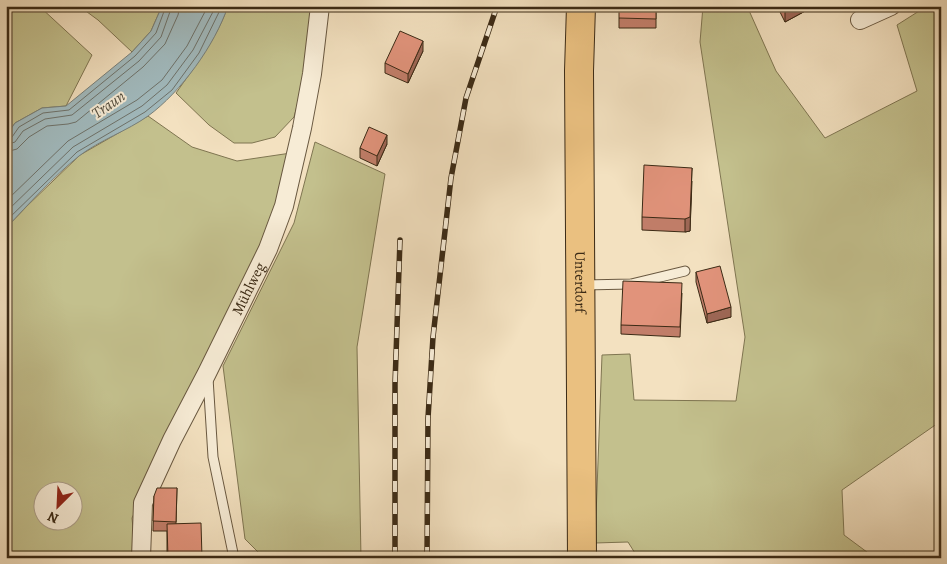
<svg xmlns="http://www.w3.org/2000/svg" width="947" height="564" viewBox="0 0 947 564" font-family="Alegreya,serif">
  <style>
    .green { fill: #c3c08d; stroke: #7f7551; fill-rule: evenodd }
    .water { fill: #a1babe; stroke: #78807a }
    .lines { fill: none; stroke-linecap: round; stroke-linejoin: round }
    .shore { stroke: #6e726a; stroke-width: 1 }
    .lane-casing { stroke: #695840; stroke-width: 11 }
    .street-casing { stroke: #695840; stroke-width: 20 }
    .primary-casing { stroke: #3b2a15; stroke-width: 30 }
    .lane { stroke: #f7ecd6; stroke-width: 9 }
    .street { stroke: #f7ecd6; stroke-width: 18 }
    .primary { stroke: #eac080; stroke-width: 28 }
    .rail-casing { stroke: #3b2a15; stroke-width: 5.5 }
    .rail { stroke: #f7ecd6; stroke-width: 4; stroke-dasharray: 11; stroke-linecap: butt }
    .wall { fill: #c27e6a; stroke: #3b2a15 }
    .shaded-wall { fill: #9e6756; stroke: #3b2a15 }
    .building { fill: #e1937b; stroke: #3b2a15 }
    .labels { text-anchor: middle; stroke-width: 4; stroke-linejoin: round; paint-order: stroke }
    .street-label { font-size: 15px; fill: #3b2a15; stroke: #f7ecd6 }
    .water-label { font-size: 16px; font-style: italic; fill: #544e3f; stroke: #f7ecd6 }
  </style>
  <rect width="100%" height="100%" fill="#f3e1c0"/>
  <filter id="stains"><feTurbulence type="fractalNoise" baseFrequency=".004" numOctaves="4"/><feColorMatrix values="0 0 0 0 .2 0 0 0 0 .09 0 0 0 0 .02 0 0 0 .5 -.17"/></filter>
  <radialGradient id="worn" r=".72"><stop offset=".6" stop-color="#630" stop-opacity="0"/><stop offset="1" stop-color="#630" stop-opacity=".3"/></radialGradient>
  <g class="green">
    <polygon points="16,6 39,6 92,55 66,106 42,108 15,123 6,136 6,22 11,12"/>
    <polygon points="79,6 162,6 151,31 132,52 98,20"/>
    <path d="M228 6H312L303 84 294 117 275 137 252 143H234L209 125 176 93C195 66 217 38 228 6Z"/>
    <polygon points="703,6 747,6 776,71 825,138 917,91 897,25 927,6 941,6 941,421 842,490 844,535 875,558 638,558 628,542 595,543 602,355 630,354 634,400 736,401 745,337 700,42"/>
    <path d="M148 116 192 147 237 161 291 153 276 220 132 518 136 558H6V228L27 206 80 155ZM42 492H72V522H42Z"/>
    <polygon points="315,142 385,174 357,347 361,558 264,558 245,539 223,366 294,223"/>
  </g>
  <path class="water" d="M162 6H228C215 45 181 92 148 116 127 131 100 140 79 156 53 177 29 204 6 228V136L15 123 42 108 66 106 132 52 151 31Z"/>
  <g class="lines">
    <g class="shore">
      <polyline points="6,138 12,137 19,127 43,113 69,110 135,56 156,33 166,6"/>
      <polyline points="6,145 15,142 23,131 45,119 72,115 139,61 161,37 172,6"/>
      <polyline points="6,152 17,149 29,137 47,126 68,124 76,122 143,67 165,44 178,15 180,6"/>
      <polyline points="6,201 68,141 137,100 162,80 187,46 208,6"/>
      <polyline points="6,212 73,147 142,106 167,85 193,50 216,6"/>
      <polyline points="6,221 77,152 145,112 172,90 199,53 222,6"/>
    </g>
    <defs>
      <g id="lane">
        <polyline points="584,285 631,284 685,271"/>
        <polyline points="208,378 213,457 234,558"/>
      </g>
      <g id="street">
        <polyline points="860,20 891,6"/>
        <path id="s1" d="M141 558 143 503 172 440 207 373 268 249 284 206 302 128 312 74 320 6"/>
      </g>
      <g id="primary">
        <path id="s2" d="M581 6 579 71 582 558"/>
      </g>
    </defs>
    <use href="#lane" class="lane-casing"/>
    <use href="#street" class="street-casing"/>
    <use href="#primary" class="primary-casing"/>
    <use href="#lane" class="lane"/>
    <use href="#street" class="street"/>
    <use href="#primary" class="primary"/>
    <defs>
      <g id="rail">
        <polyline points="395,558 395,384 400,240"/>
        <polyline points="427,558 428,418 433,337 451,178 466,98 497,6"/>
      </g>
    </defs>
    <use href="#rail" class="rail-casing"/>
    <use href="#rail" class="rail"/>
  </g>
  <g class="wall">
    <polygon points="656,6 656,28 619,28 619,18"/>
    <polygon points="777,6 809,6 809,9 785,22"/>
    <polygon points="423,51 408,83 385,73 385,63"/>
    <polygon points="387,144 377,166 360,158 360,148"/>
    <polygon points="692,181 690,231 685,232 642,230 642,217"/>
    <polygon points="696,272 731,317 707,323 696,282"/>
    <polygon points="682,293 680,337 621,334 621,325"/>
    <polygon points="177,488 176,524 202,558 167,558 167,531 153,531 154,496"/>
  </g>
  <g class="shaded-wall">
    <polygon points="797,6 809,6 809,9 785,22 785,12"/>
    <polygon points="423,41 423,51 408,83 408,74"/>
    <polygon points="387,135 387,144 377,166 377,156"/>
    <polygon points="692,168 690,231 685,232 685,219"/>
    <polygon points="731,307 731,317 707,323 707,314"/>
  </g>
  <g class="building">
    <polygon points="619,6 656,6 656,19 619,18"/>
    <polygon points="782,6 797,6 785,12"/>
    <polygon points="400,31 423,41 408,74 385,63"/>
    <polygon points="369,127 387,135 377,156 360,148"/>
    <polygon points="644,165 692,168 690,217 685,219 642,217"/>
    <polygon points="720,266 731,307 707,314 696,272"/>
    <polygon points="623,281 682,283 680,327 621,325"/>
    <polygon points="157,488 177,488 176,522 153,521 154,496"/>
    <polygon points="201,523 202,558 168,558 167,524"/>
  </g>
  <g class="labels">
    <g class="street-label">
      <text dy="5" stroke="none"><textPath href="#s2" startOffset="276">Unterdorf</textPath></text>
      <text dy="5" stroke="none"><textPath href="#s1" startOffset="294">Mühlweg</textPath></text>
    </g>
    <g class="water-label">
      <text transform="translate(108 104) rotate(-35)" y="6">Traun</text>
    </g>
  </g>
  <rect width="947" height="564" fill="none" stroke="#f3e1c0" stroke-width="25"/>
  <rect x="8" y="8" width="932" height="549" fill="none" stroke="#3b2a15" stroke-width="2.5"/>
  <rect x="12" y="12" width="922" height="539" fill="none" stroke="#3b2a15"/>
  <g transform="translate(58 506) rotate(204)"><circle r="24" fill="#f7ecd6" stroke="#ac9e89"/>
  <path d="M0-4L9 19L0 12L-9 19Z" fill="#8f2418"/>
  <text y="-8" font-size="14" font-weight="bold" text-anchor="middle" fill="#3b2a15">N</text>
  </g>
  <rect width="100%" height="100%" filter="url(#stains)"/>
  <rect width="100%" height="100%" fill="url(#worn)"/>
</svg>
